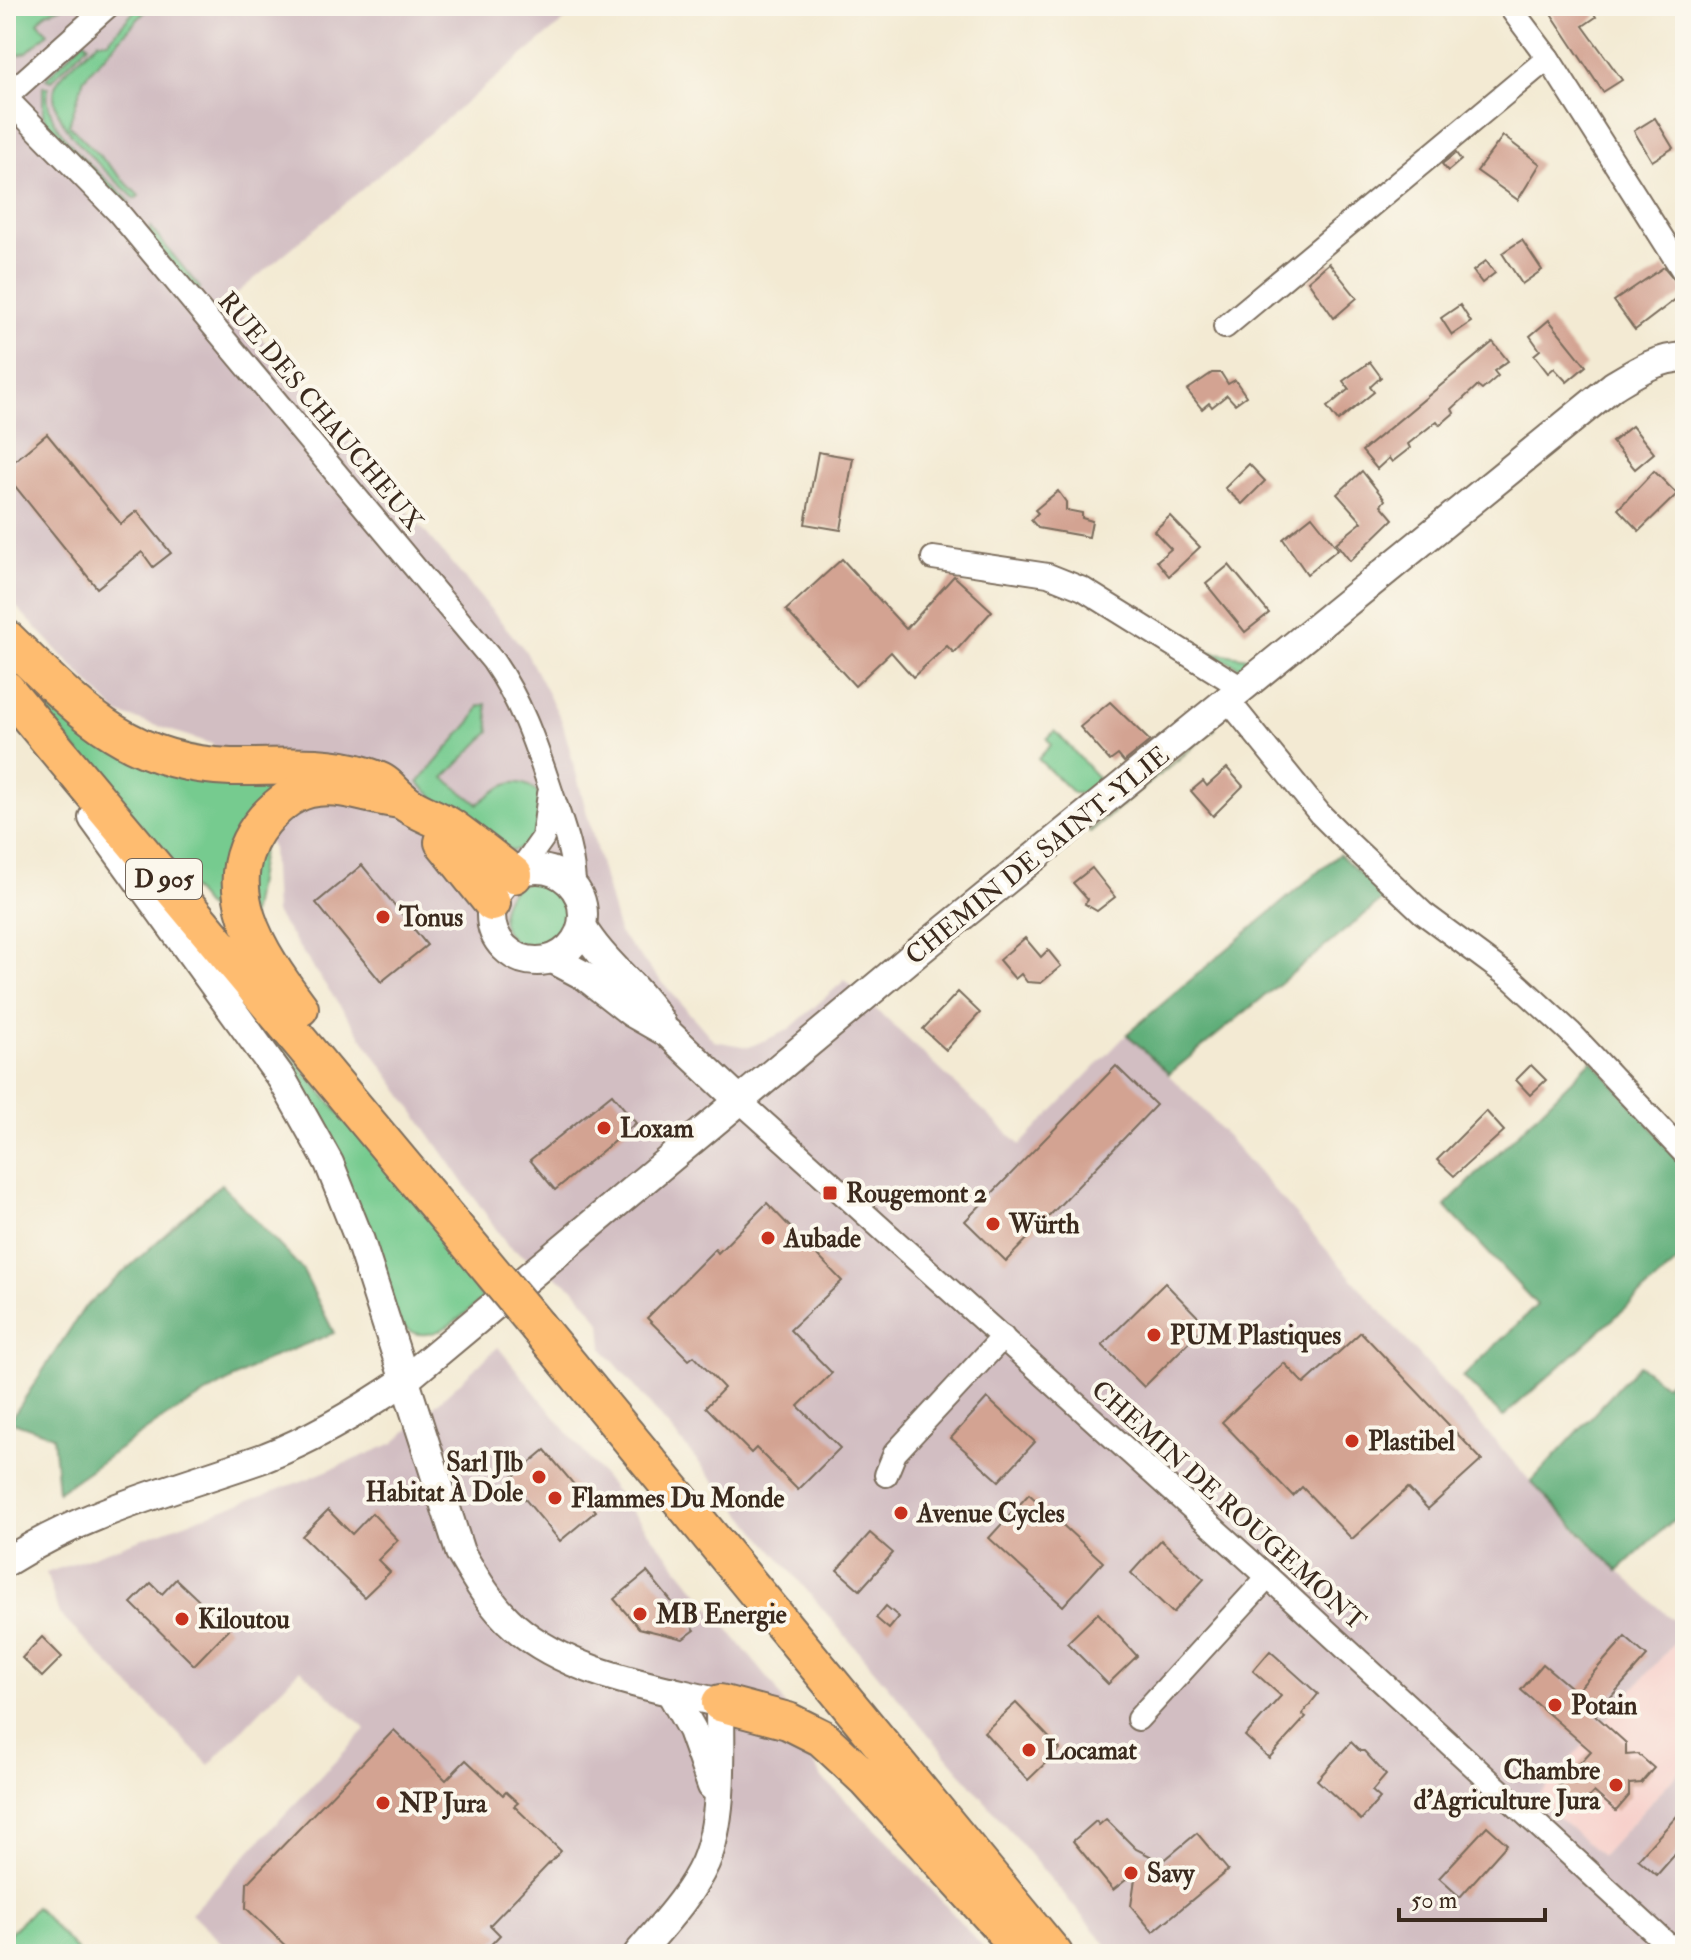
<svg xmlns="http://www.w3.org/2000/svg" width="1691" height="1960" viewBox="0 0 1691 1960" font-family="'IM FELL Double Pica',serif">
  <style>
    .built { fill: #f7d0cb }
    .industrial { fill: #d2bec2 }
    .green { fill: #76cb8f; stroke: #587a56; stroke-width: 2 }
    .forest { fill: #60af7a; stroke: #4e6c4c; stroke-width: 2 }
    .building { fill: #d3a392 }
    .lines { fill: none; stroke-linecap: round; stroke-linejoin: round }
    .minor-casing { stroke: #7b6d5d; stroke-width: 26 }
    .tertiary-casing { stroke: #7b6d5d; stroke-width: 32 }
    .primary-casing { stroke: #7b6d5d; stroke-width: 40 }
    .minor { stroke: #fff; stroke-width: 22 }
    .tertiary { stroke: #fff; stroke-width: 28 }
    .primary { stroke: #febc70; stroke-width: 36 }
    .primary-bridge-casing { stroke: #7b6d5d; stroke-width: 40; stroke-linecap: butt }
    .primary-bridge { stroke: #febc70; stroke-width: 36 }
    .poi-dot { fill: #c8321e; stroke: #fbf7ec; stroke-width: 3 }
    .labels { text-anchor: middle; stroke-width: 8; stroke-linejoin: round; paint-order: stroke }
    .shield { fill: #fbf7ec; stroke: #75685c; stroke-width: 2 }
    .shield-label { font-size: 24px; font-weight: bold; fill: #3b2a1e }
    .street-label { font-size: 26px; fill: #3b2a1e; stroke: #fbf7ec }
    .poi-label { font-size: 26px; font-weight: bold; fill: #3b2a1e; stroke: #fbf7ec; text-anchor: start }
  </style>
  <rect width="100%" height="100%" fill="#fbf7ec"/>
  <filter id="ink" filterUnits="userSpaceOnUse"><feTurbulence type="fractalNoise" baseFrequency=".0125" numOctaves="2"/><feDisplacementMap in="SourceGraphic" scale="16" xChannelSelector="R" yChannelSelector="G"/><feConvolveMatrix kernelMatrix="1 2 1 2 8 2 1 2 1" color-interpolation-filters="sRGB"/></filter>
  <filter id="wash" filterUnits="userSpaceOnUse"><feTurbulence type="fractalNoise" baseFrequency=".006" numOctaves="4" result="noise"/><feDisplacementMap in="SourceGraphic" scale="32" xChannelSelector="R" yChannelSelector="G"/><feGaussianBlur stdDeviation="1.8" result="paint"/><feColorMatrix in="noise" values="0 0 0 0 0 0 0 0 0 0 0 0 0 0 0 0 0 1.4 0 .05"/><feComposite in="paint" operator="in"/></filter>
  <g filter="url(#wash)">
    <rect width="100%" height="100%" fill="#f3ead3"/>
    <polygon class="built" points="1685,1631 1685,1765 1602,1856 1535,1798"/>
    <g class="industrial">
      <polygon points="6,6 582,6 229,300 525,650 562,721 619,933 714,1041 749,1047 788,1030 845,980 1020,1145 1127,1034 1201,1107 1531,1482 1587,1542 1685,1631 1536,1798 1602,1856 1685,1765 1685,1954 1114,1954 603,1349 601,1323 575,1289 508,1246 275,913 272,847 212,744 117,713 6,596"/>
      <polygon points="498,1347 775,1687 821,1777 887,1840 989,1954 233,1954 191,1913 366,1729 300,1669 209,1765 59,1614 46,1573 307,1479 394,1443"/>
    </g>
    <g class="green">
      <polygon points="6,6 65,6 46,13 38,22 48,33 27,52 9,58"/>
      <path d="M139 6H150L84 78 69 125 139 196 135 199C112 175 36 117 58 81 68 66 86 53 98 41H108Z"/>
      <polygon points="84,40 88,44 51,81 46,79"/>
      <path d="M43 86 48 88C41 131 101 173 130 202L122 201 51 130 43 114Z"/>
      <polygon points="150,227 200,288 198,294 148,235"/>
      <polygon points="6,648 71,713 287,774 270,803 245,953 6,665"/>
      <polygon points="1205,651 1254,659 1239,667"/>
      <path d="M486 704 490 732 444 778 478 804C500 787 517 771 540 795 539 818 539 843 512 851L451 812 418 783 473 719 479 706Z"/>
      <polygon points="1200,708 1093,795 1073,793 1038,759 1051,745 1047,739 1055,731 1103,783"/>
      <polygon points="1216,728 1090,832 1089,831"/>
      <circle cx="537" cy="915" r="35"/>
      <path d="M249 1006 476 1275 472 1284 483 1299C459 1318 426 1353 398 1322Z"/>
      <polygon points="36,1907 80,1954 6,1954 6,1937"/>
    </g>
    <g class="forest">
      <polygon points="1339,854 1386,897 1169,1074 1127,1034"/>
      <polygon points="1592,1060 1685,1165 1685,1255 1503,1417 1463,1377 1537,1305 1445,1206"/>
      <polygon points="221,1184 302,1269 334,1333 266,1360 164,1418 58,1492 53,1436 10,1421 84,1308"/>
      <polygon points="1639,1365 1665,1385 1685,1366 1685,1509 1618,1571 1531,1482"/>
    </g>
    <g id="blocks">
      <g class="building">
        <polygon points="1546,6 1589,6 1596,17 1583,26 1622,80 1603,92"/>
        <polygon points="1655,118 1673,148 1652,161 1634,131"/>
        <polygon points="1503,136 1540,164 1518,200 1477,171"/>
        <polygon points="1456,153 1461,160 1448,171 1442,164"/>
        <polygon points="1522,240 1542,270 1522,284 1502,253"/>
        <polygon points="1486,261 1495,273 1482,283 1473,271"/>
        <polygon points="1329,263 1357,298 1334,318 1308,281"/>
        <polygon points="1664,267 1685,292 1635,330 1614,301"/>
        <polygon points="1460,305 1471,322 1452,335 1441,318"/>
        <polygon points="1549,320 1586,366 1567,382 1554,368 1548,373 1534,355 1540,350 1530,336"/>
        <polygon points="1493,342 1508,361 1494,371 1498,376 1482,390 1477,386 1452,409 1454,413 1440,425 1437,421 1408,444 1410,448 1392,462 1389,458 1377,469 1362,451"/>
        <polygon points="1370,362 1381,377 1370,387 1374,392 1338,421 1327,407 1349,389 1343,381"/>
        <polygon points="1212,373 1221,373 1228,384 1235,380 1246,396 1235,404 1227,395 1212,407 1209,403 1202,409 1187,390"/>
        <polygon points="1632,426 1654,453 1635,469 1612,442"/>
        <polygon points="47,434 121,524 137,511 171,553 153,567 142,552 97,588 6,475 6,468"/>
        <polygon points="818,452 853,458 841,530 805,524"/>
        <polygon points="1249,464 1265,481 1242,504 1225,488"/>
        <polygon points="1362,471 1385,500 1381,505 1393,519 1350,561 1336,543 1362,522 1337,494"/>
        <polygon points="1654,471 1677,494 1639,531 1618,509"/>
        <polygon points="1058,491 1066,502 1066,510 1082,513 1082,518 1092,521 1089,537 1038,528 1031,520 1038,513 1035,510"/>
        <polygon points="1170,516 1200,547 1169,576 1157,561 1171,549 1154,531"/>
        <polygon points="1312,516 1338,549 1307,574 1283,539"/>
        <polygon points="842,559 906,629 954,576 992,611 954,653 947,646 913,677 891,652 855,686 786,610"/>
        <polygon points="1229,565 1269,613 1245,632 1206,584"/>
        <polygon points="1110,702 1150,741 1124,762 1118,755 1110,761 1080,727"/>
        <polygon points="1227,768 1243,786 1213,816 1191,791 1203,781 1207,786"/>
        <polygon points="362,865 427,945 381,982 316,903"/>
        <polygon points="1092,868 1115,897 1097,911 1085,904 1088,900 1073,883"/>
        <polygon points="1025,938 1041,957 1048,950 1061,966 1041,983 1027,982 1021,974 1015,979 999,960"/>
        <polygon points="958,992 980,1013 946,1050 923,1029"/>
        <polygon points="1531,1065 1546,1080 1530,1095 1516,1080"/>
        <polygon points="1116,1066 1156,1105 1006,1261 965,1221"/>
        <polygon points="612,1094 636,1123 555,1190 530,1160"/>
        <polygon points="1486,1111 1504,1131 1454,1176 1437,1160"/>
        <polygon points="767,1203 842,1281 790,1330 832,1373 798,1406 840,1448 798,1490 756,1448 751,1453 706,1407 724,1388 694,1356 689,1360 647,1318 715,1249 718,1253"/>
        <polygon points="1165,1283 1206,1325 1144,1387 1102,1345"/>
        <polygon points="1361,1332 1482,1460 1428,1509 1408,1488 1352,1539 1302,1487 1293,1496 1222,1422 1284,1363 1304,1384"/>
        <polygon points="987,1398 1035,1442 999,1481 951,1438"/>
        <polygon points="545,1450 596,1511 560,1541 509,1480"/>
        <polygon points="1029,1494 1103,1562 1063,1606 989,1538"/>
        <polygon points="328,1510 352,1534 372,1513 398,1540 378,1560 390,1572 364,1597 302,1536"/>
        <polygon points="870,1533 893,1553 860,1590 837,1570"/>
        <polygon points="1161,1540 1204,1579 1173,1613 1131,1573"/>
        <polygon points="647,1572 695,1630 683,1639 639,1628 614,1599"/>
        <polygon points="176,1579 229,1629 194,1665 131,1603 151,1583 162,1594"/>
        <polygon points="886,1606 899,1617 889,1629 876,1618"/>
        <polygon points="1098,1613 1137,1656 1108,1684 1067,1643"/>
        <polygon points="42,1637 62,1657 42,1677 22,1658"/>
        <polygon points="1625,1637 1647,1656 1595,1715 1626,1743 1626,1755 1638,1754 1654,1768 1641,1783 1629,1784 1629,1796 1616,1811 1594,1792 1574,1813 1559,1800 1558,1787 1591,1751 1521,1690 1543,1664 1576,1692"/>
        <polygon points="1270,1651 1318,1694 1302,1714 1306,1717 1269,1758 1245,1736 1281,1696 1253,1671"/>
        <polygon points="1016,1703 1060,1749 1028,1780 984,1732"/>
        <polygon points="394,1730 446,1780 466,1760 503,1795 506,1792 518,1803 514,1806 561,1851 490,1925 500,1935 482,1954 294,1954 246,1908 247,1883"/>
        <polygon points="1351,1742 1360,1751 1364,1751 1386,1775 1372,1791 1380,1798 1361,1820 1317,1780"/>
        <polygon points="1685,1807 1685,1843 1657,1875 1638,1859"/>
        <polygon points="1106,1819 1136,1849 1162,1862 1197,1833 1228,1870 1153,1932 1131,1906 1136,1872 1113,1890 1073,1841 1096,1821 1099,1825"/>
        <polygon points="1487,1826 1507,1844 1460,1897 1439,1878"/>
      </g>
    </g>
  </g>
  <g filter="url(#ink)">
    <use href="#blocks" fill-opacity="0" stroke="#7b6d5d" stroke-width="2"/>
    <g class="lines">
      <defs>
        <g id="minor">
          <polyline points="1509,6 1548,58 1685,274"/>
          <polyline points="6,97 108,6"/>
          <path d="M6 98 118 212 493 661C520 700 534 740 549 785 560 819 574 851 574 887"/>
          <polyline points="1225,327 1548,58"/>
          <polyline points="933,558 1048,575 1083,589 1242,688"/>
          <polyline points="1228,700 1320,814 1349,843 1423,913 1512,979 1570,1032 1685,1154"/>
          <polyline points="518,873 543,838 549,794"/>
          <polyline points="740,1101 1268,1577 1678,1954"/>
          <polyline points="886,1475 895,1453 1003,1337"/>
          <polyline points="1138,1719 1268,1577"/>
        </g>
        <g id="tertiary">
          <path d="M93 818 282 1079 329 1163 360 1241 460 1552C475 1578 491 1606 514 1626 570 1674 651 1686 720 1703 720 1751 724 1819 705 1863 689 1898 662 1925 638 1954"/>
          <circle cx="537" cy="915" r="46"/>
          <path d="M582 927C603 963 639 987 661 1023"/>
          <polyline points="553,959 585,976 631,1012 668,1033 740,1101"/>
          <path d="M6 1562C88 1510 176 1489 266 1457 315 1438 361 1410 405 1380L919 951 1613 386C1636 372 1657 358 1685 357"/>
          <polyline points="670,1691 692,1730 712,1786"/>
        </g>
        <g id="primary">
          <path d="M6 638C76 706 125 764 231 767 275 768 321 762 364 775 390 783 385 786 403 801 417 813 436 817 451 827 472 842 493 859 514 875"/>
          <polyline points="6,689 483,1261"/>
          <polyline points="443,842 492,903"/>
          <path d="M300 1008C260 955 210 883 265 819 279 804 295 790 317 788 345 784 374 798 402 800"/>
          <polyline points="538,1327 1054,1954"/>
          <polyline points="720,1703 788,1721 822,1738 866,1779 1018,1946"/>
        </g>
      </defs>
      <use href="#minor" class="minor-casing"/>
      <use href="#tertiary" class="tertiary-casing"/>
      <use href="#primary" class="primary-casing"/>
      <use href="#minor" class="minor"/>
      <use href="#tertiary" class="tertiary"/>
      <use href="#primary" class="primary"/>
      <defs>
        <polyline id="primary-bridge" points="483,1261 538,1327"/>
      </defs>
      <use href="#primary-bridge" class="primary-bridge-casing"/>
      <use href="#primary-bridge" class="primary-bridge"/>
    </g>
  </g>
  <g class="poi-dot">
    <circle cx="383" cy="917" r="8"/>
    <circle cx="604" cy="1128" r="8"/>
    <rect x="822" y="1185" width="16" height="16" rx="4"/>
    <circle cx="993" cy="1224" r="8"/>
    <circle cx="768" cy="1238" r="8"/>
    <circle cx="1154" cy="1335" r="8"/>
    <circle cx="1352" cy="1441" r="8"/>
    <circle cx="539" cy="1477" r="8"/>
    <circle cx="555" cy="1498" r="8"/>
    <circle cx="901" cy="1513" r="8"/>
    <circle cx="640" cy="1614" r="8"/>
    <circle cx="182" cy="1619" r="8"/>
    <circle cx="1555" cy="1705" r="8"/>
    <circle cx="1029" cy="1750" r="8"/>
    <circle cx="1616" cy="1785" r="8"/>
    <circle cx="383" cy="1803" r="8"/>
    <circle cx="1131" cy="1873" r="8"/>
  </g>
  <g class="labels">
    <rect class="shield" x="126" y="859" width="76" height="40" rx="6"/>
    <g class="shield-label">
      <text x="164" y="887">D 905</text>
    </g>
    <g class="street-label">
      <text transform="translate(321 411) rotate(50)" y="9">RUE DES CHAUCHEUX</text>
      <text transform="translate(1037 855) rotate(-39)" y="9">CHEMIN DE SAINT-YLIE</text>
      <text transform="translate(1229 1505) rotate(42)" y="9">CHEMIN DE ROUGEMONT</text>
    </g>
    <g class="poi-label">
      <text x="399" y="926">Tonus</text>
      <text x="620" y="1137">Loxam</text>
      <text x="846" y="1202">Rougemont 2</text>
      <text x="1009" y="1233">Würth</text>
      <text x="784" y="1247">Aubade</text>
      <text x="1170" y="1344">PUM Plastiques</text>
      <text x="1368" y="1450">Plastibel</text>
      <text x="523" y="1471" text-anchor="end">Sarl Jlb<tspan x="523" dy="30">Habitat À Dole</tspan></text>
      <text x="571" y="1507">Flammes Du Monde</text>
      <text x="917" y="1522">Avenue Cycles</text>
      <text x="656" y="1623">MB Energie</text>
      <text x="198" y="1628">Kiloutou</text>
      <text x="1571" y="1714">Potain</text>
      <text x="1045" y="1759">Locamat</text>
      <text x="1600" y="1779" text-anchor="end">Chambre<tspan x="1600" dy="30">d'Agriculture Jura</tspan></text>
      <text x="399" y="1812">NP Jura</text>
      <text x="1147" y="1882">Savy</text>
    </g>
  </g>
  <rect width="1691" height="1960" fill="none" stroke="#fbf7ec" stroke-width="32"/>
  <path d="M1399 1908v12h146v-12" fill="none" stroke="#3b2a1e" stroke-width="4"/>
  <text x="1411" y="1908" font-size="24" fill="#3b2a1e" stroke="#fbf7ec" stroke-width="6" paint-order="stroke">50 m</text>
</svg>
